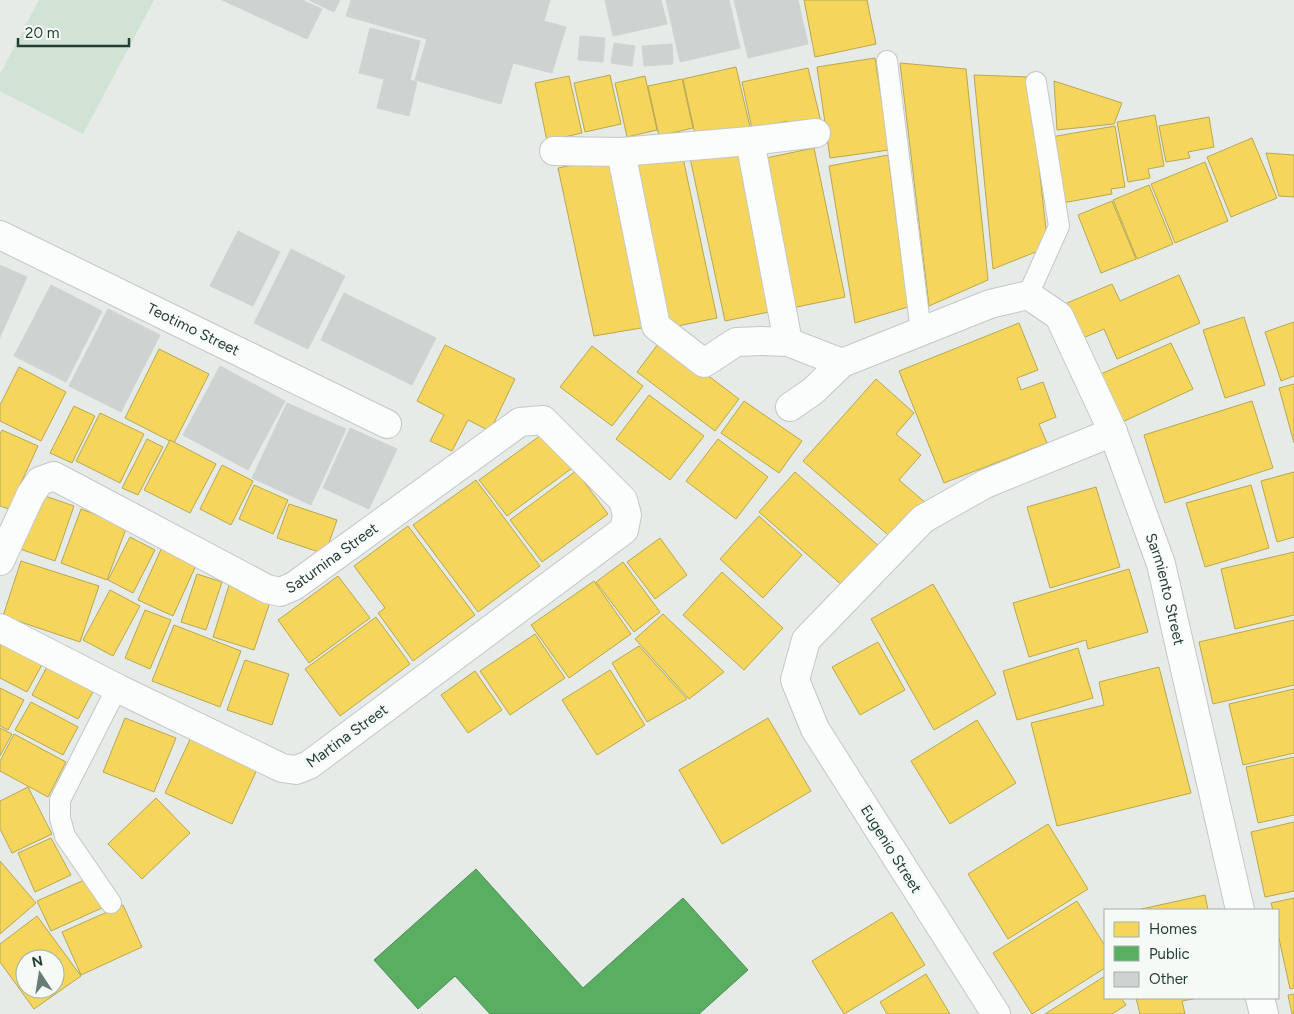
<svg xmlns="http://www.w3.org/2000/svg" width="1294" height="1014" viewBox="0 0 1294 1014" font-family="Figtree,sans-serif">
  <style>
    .green { fill: #d0e3d4 }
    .homes { fill: #f6d55c; stroke: #b7a850; fill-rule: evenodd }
    .public { fill: #5aae61; stroke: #4a8c54 }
    .building { fill: #ced2d0; stroke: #cfd4d1 }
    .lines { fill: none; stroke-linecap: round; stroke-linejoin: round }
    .lane-casing { stroke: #c3c8c5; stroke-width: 22 }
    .street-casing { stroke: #c3c8c5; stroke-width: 30 }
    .lane { stroke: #fbfcfc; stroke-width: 20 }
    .street { stroke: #fbfcfc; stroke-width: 28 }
    .labels { text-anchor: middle; stroke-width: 5; stroke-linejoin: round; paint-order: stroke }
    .street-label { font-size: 15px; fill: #243e35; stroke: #f5faf7 }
  </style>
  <rect width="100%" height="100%" fill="#e6ebe8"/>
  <polygon class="green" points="39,0 154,0 83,134 0,91 0,74"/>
  <g class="homes">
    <polygon points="804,0 867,0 876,44 815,57"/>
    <polygon points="875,58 889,150 830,158 817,67"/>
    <polygon points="900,63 966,69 988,280 929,306"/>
    <polygon points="736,67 750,127 696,139 683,79"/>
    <polygon points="808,68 821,122 789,129 787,121 752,129 742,82"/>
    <polygon points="610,75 621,124 585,132 574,83"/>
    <polygon points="974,75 1029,77 1048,247 993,269"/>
    <polygon points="569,76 582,133 547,141 535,83"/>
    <polygon points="645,76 657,130 627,137 615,83"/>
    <polygon points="682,79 693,128 659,136 648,86"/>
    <polygon points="1054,81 1122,103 1114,124 1057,130"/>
    <polygon points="1155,115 1164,166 1148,169 1150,178 1128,182 1117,122"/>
    <polygon points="1209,117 1214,147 1188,152 1190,158 1166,162 1159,126"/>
    <polygon points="1115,126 1125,187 1111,189 1112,194 1062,203 1051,137"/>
    <polygon points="1252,138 1277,198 1231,217 1207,157"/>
    <polygon points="740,147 774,311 725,321 690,158"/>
    <polygon points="814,148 845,297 792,308 761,159"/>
    <polygon points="682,153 717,318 668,328 633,163"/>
    <polygon points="1266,153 1294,155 1294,197 1279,196"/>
    <polygon points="888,155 908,307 855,323 829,166"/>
    <polygon points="611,157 647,327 594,336 558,168"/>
    <polygon points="1205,162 1228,221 1175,243 1151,184"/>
    <polygon points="1149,185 1173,244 1137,259 1113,200"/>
    <polygon points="1112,201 1136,259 1101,273 1078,215"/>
    <polygon points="1179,275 1200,323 1117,359 1104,329 1076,341 1060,306 1112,284 1120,301"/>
    <polygon points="1244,317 1265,385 1225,398 1203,330"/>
    <polygon points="1294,322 1294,376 1281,381 1265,332"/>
    <polygon points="1019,323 1038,370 1017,378 1021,390 1043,382 1056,417 1039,424 1047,443 944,483 899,371"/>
    <polygon points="661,340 739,399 715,431 637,372"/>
    <polygon points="1171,343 1193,389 1116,425 1094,377"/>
    <polygon points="445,345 515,379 490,431 468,420 452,451 430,441 444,415 417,401"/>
    <polygon points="592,346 643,386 612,426 560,387"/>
    <polygon points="159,349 209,374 174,443 125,418"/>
    <polygon points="19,367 66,392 41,441 0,421 0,405"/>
    <polygon points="876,379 914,413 896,434 921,455 899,480 927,504 895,541 803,461"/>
    <polygon points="1294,384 1294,443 1279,388"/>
    <polygon points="649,395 704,436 670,480 616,439"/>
    <polygon points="744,401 802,441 779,473 721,433"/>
    <polygon points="1252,401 1273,468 1165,503 1144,435"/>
    <polygon points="74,406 95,416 72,463 50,453"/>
    <polygon points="100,413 144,434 120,483 76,461"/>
    <polygon points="2,430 38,446 9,509 0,506 0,434"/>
    <polygon points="548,430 575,466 507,516 479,480"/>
    <polygon points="147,439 163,447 138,495 122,488"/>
    <polygon points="718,439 768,477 736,519 686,481"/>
    <polygon points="170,440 216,464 190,513 144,490"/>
    <polygon points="222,465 253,481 231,525 200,509"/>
    <polygon points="576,471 608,514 542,562 510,520"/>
    <polygon points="795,472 880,547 844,587 759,512"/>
    <polygon points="1294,472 1294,537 1277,542 1261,481"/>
    <polygon points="476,480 540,566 478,612 413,525"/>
    <polygon points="254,485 288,500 273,534 239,519"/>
    <polygon points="1251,485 1269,548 1205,567 1186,503"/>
    <polygon points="1096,487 1120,567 1050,588 1027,507"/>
    <polygon points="39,494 74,506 55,561 20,549"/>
    <polygon points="289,504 337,520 325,554 277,538"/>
    <polygon points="81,509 127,526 107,580 61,563"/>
    <polygon points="759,516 802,555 763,598 720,559"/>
    <polygon points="408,526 475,615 413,661 378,613 385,608 354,566"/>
    <polygon points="130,537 155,550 133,593 108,580"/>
    <polygon points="660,538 687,575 655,599 627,562"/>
    <polygon points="163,545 198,561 173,616 138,600"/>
    <polygon points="1294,552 1294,615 1235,629 1221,569"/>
    <polygon points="21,561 99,586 80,642 3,616"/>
    <polygon points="623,562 660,612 634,632 596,582"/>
    <polygon points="1129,569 1148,632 1088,649 1086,640 1029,657 1013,603"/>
    <polygon points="722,572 783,628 744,670 683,615"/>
    <polygon points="197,574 222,582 206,630 181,622"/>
    <polygon points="338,576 370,618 309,663 278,620"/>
    <polygon points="594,581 631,634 569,678 531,625"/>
    <polygon points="230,582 272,596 254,650 213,637"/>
    <polygon points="933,584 996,694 934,730 871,619"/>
    <polygon points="110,590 140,606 113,656 83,640"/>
    <polygon points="145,610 171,620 150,669 125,658"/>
    <polygon points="663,614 724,672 689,699 635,639"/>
    <polygon points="376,617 410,664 340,716 305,669"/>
    <polygon points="1294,620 1294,685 1213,704 1199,642"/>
    <polygon points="174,625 241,651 220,707 152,681"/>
    <polygon points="535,634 565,678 510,715 480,671"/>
    <polygon points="0,639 44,661 27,692 0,678"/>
    <polygon points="878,642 905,690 860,715 832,667"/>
    <polygon points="639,646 687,699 647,722 612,663"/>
    <polygon points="1078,648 1093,698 1017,720 1003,671"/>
    <polygon points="245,660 289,674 272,725 227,710"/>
    <polygon points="49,663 95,688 78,719 32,695"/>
    <polygon points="1159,667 1191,793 1057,826 1031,723 1104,705 1099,682"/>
    <polygon points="610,670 645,725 597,755 562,700"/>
    <polygon points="475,671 502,710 468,733 441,695"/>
    <polygon points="0,688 24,700 8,730 0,726"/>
    <polygon points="1294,689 1294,753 1243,765 1229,704"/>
    <polygon points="31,702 78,727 63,755 15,730"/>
    <polygon points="125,718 176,738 154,792 103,772"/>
    <polygon points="768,718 811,791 722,844 679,770"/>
    <polygon points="977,720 1016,783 950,824 911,761"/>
    <polygon points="0,728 12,734 0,756"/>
    <polygon points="193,733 260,763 232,824 165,793"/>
    <polygon points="14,734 66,762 48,797 0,771 0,761"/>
    <polygon points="1294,757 1294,815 1258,823 1246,767"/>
    <polygon points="28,787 52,834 12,853 0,829 0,801"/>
    <polygon points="156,798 190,833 142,879 108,844"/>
    <polygon points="1294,822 1294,891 1265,897 1251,832"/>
    <polygon points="1048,824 1088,889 1008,939 968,874"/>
    <polygon points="51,838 71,875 35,892 18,853"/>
    <polygon points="0,861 36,903 0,934"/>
    <polygon points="91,877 104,907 51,931 37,901"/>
    <polygon points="1205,895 1208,910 1137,910"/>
    <polygon points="1294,898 1294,988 1290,989 1278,934 1278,910 1273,910 1271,903"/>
    <polygon points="1077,901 1105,946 1105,968 1032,1014 993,953"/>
    <polygon points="123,905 142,947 81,975 62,932"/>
    <polygon points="892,912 925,965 844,1014 812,961"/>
    <path d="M37 916 81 976 34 1009 0 962V944ZM25 959H55V989H25Z"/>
    <polygon points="926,974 950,1014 887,1014 880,1002"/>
    <polygon points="1105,976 1105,998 1121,998 1126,1005 1112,1014 1045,1014"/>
    <polygon points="1294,994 1294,1014 1292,1014 1288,995"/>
    <polygon points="1136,998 1198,998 1182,1001 1185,1014 1140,1014"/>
  </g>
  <polygon class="public" points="476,869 583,988 683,898 748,970 699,1014 490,1014 455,976 418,1009 374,960"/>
  <g class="building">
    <polygon points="222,0 302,0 322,9 307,39"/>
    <polygon points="309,0 340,0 334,12"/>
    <polygon points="351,0 550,0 544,21 566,27 552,73 513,63 501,104 415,80 427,39 346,16"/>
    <polygon points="605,0 661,0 667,24 613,36"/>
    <polygon points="666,0 729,0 740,48 680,62"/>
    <polygon points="734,0 798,0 808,44 748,58"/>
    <polygon points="370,28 420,41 410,80 417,82 409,116 377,108 384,79 359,73"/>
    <polygon points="580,36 605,38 603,62 578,60"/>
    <polygon points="614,43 635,46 632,66 611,63"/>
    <polygon points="672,44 673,64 644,66 642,46"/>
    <polygon points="238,231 280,252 253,306 210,286"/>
    <polygon points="291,249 345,276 308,349 254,323"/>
    <polygon points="0,265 27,277 0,337"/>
    <polygon points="51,285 102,311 66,382 14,356"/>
    <polygon points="344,293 436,338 412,385 321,340"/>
    <polygon points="108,309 160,335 121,412 69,386"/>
    <polygon points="220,366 285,401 248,470 183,435"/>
    <polygon points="287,403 346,429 311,505 252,478"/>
    <polygon points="350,428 397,449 369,509 323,488"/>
  </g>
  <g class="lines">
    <defs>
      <g id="lane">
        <polyline points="887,61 921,332"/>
        <polyline points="1028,295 1059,226 1036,82"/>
        <polyline points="111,903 65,836 60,818 60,800 117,688"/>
      </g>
      <g id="street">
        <polyline points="750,141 788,342"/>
        <polyline points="554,151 621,152 750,141 816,133"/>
        <polyline points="621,152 656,326 704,363 736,342 761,341 788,342 842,363"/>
        <path id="s1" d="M0 235 387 424"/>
        <path id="s2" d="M790 407 813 391 842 363 990 304 1028 295 1059 316 1113 432 1161 564 1240 910"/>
        <path id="s3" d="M0 561 31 494 40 481 54 476 267 589 280 592 294 586 520 422 543 420 623 500 627 515 624 530 309 765 296 770 282 768 117 688 0 628"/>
        <polyline points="1260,998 1264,1014"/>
        <polyline points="996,1014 815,729 795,680 806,640 923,519 985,484 1113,432"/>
      </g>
    </defs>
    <use href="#lane" class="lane-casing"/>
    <use href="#street" class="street-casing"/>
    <use href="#lane" class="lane"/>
    <use href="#street" class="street"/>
  </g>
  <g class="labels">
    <g class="street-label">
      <text dy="5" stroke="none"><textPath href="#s1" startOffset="215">Teotimo Street</textPath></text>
      <text dy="5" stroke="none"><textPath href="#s3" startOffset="421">Saturnina Street</textPath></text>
      <text dy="5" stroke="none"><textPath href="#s2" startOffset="598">Sarmiento Street</textPath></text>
      <text transform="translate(347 736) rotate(-36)" y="5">Martina Street</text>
      <text transform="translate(891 849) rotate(58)" y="5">Eugenio Street</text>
    </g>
  </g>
  <rect x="1104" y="909" width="175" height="90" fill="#f5faf7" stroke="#a1afa9"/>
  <rect x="1114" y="922" width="25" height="15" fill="#f6d55c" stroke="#a1afa9"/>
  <text x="1149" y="934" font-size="15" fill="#243e35">Homes</text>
  <rect x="1114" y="946" width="25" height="15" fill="#5aae61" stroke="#a1afa9"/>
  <text x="1149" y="959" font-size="15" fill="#243e35">Public</text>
  <rect x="1114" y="972" width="25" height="15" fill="#ced2d0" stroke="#a1afa9"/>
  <text x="1149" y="984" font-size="15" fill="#243e35">Other</text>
  <g transform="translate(40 974) rotate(348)"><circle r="24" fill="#f5faf7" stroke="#a1afa9"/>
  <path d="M0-4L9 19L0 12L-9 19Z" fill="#687b74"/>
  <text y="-8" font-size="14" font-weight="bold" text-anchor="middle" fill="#243e35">N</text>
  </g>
  <path d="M18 38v8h111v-8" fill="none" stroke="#243e35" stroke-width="2.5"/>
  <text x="25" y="38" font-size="15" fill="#243e35" stroke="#f5faf7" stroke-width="4" paint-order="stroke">20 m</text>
</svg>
